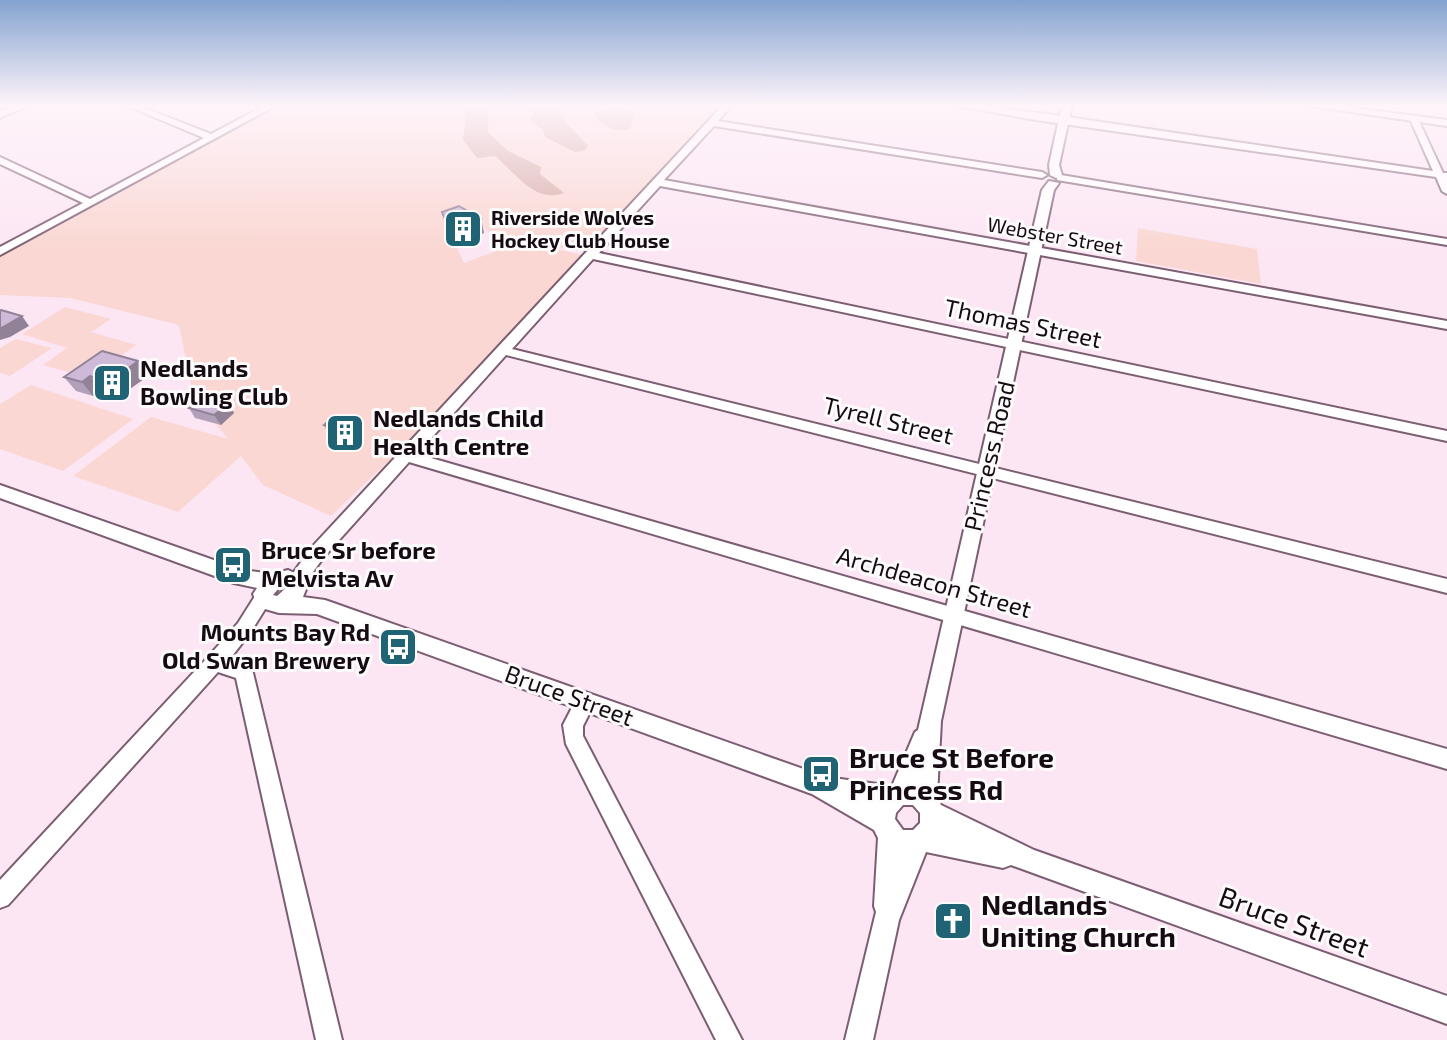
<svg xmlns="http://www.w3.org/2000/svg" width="1447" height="1040" viewBox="0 0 1447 1040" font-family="'Exo 2',sans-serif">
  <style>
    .green { fill: #fad7d2 }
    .forest { fill: #d5a9a3 }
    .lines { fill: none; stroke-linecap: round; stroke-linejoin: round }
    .minor-casing { stroke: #7c5e72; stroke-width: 4 }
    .tertiary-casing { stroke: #7c5e72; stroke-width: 4 }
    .minor { fill: #fff; fill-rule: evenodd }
    .tertiary { fill: #fff; fill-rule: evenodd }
    .wall { fill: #b29fba }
    .shaded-wall { fill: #918297 }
    .building { fill: #cfb9d8; stroke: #918297; stroke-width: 2 }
    .labels { text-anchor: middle; stroke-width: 6; stroke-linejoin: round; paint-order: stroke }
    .far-poi-label { font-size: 20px; font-weight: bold; fill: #170b13; stroke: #fbfbfb; text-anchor: start }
    .far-street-label { font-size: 20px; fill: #170b13; stroke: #fbfbfb }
    .street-label { font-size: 24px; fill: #170b13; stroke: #fbfbfb }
    .poi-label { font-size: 24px; font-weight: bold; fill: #170b13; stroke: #fbfbfb; text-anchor: start }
    .near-poi-label { font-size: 28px; font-weight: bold; fill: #170b13; stroke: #fbfbfb; text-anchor: start }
    .near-street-label { font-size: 28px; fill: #170b13; stroke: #fbfbfb }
  </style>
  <rect width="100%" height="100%" fill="#fce6f4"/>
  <g class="green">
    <polygon points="275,105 725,105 589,253 493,234 473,220 446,225 464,263 520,242 589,256 504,351 331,516 263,485 241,456 178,512 73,476 151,417 228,439 193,395 179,325 70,298 0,295 0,253"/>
    <polygon points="1138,228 1257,249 1261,284 1136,261"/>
    <polygon points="65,307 111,319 91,332 136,345 90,378 43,365 67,348 22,334"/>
    <polygon points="16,339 52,348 10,376 0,373 0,348"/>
    <polygon points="31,385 133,419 63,471 0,449 0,404"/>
  </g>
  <g class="forest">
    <path d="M467 105H489L488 132 508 151 541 167 540 174 564 193C534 204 515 172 495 156L477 158 463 140Z"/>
    <polygon points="523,105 553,108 588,146 584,151 575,152 545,137 543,130 530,119 535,112"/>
    <path d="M617 107 634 112 631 128C617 133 600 127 594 113Z"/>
  </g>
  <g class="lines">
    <defs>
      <g id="minor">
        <polygon points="125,105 137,105 211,134 266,105 277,105 0,255 0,247 83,203 0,164 0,157 90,199 204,138"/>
        <polygon points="723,105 732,105 718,121 1042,172 1047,175 1042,178 714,126 664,180 1447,321 1447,329 660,186 599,253 1447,431 1447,441 593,259 512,349 1447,579 1447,593 506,355 417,454 1447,749 1447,769 409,462 323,558 303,586 297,588 291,586 288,581 291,576 311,548"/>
        <polygon points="952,105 976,105 1047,114 1433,171 1410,119 1414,116 1418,119 1443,173 1447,173 1447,194 1442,191 1436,177 1036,120"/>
        <polygon points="1061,175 1447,239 1447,245 1057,180 1057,176"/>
        <polygon points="263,591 269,593 272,598 250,633 229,660 251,667 253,673 342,1040 316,1040 236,678 218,672 8,905 0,908 0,880 208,657 238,623 257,593"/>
        <polygon points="585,693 592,696 595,702 583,726 583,736 742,1040 716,1040 566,744 563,725 578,696"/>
      </g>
      <g id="tertiary">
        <polygon points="15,105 29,105 0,118 0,111"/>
        <polygon points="1062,105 1072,105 1059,165 1062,175 1056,178 1050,175 1049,165"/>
        <polygon points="1303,105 1331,105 1447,120 1447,126"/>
        <path d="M1049 181 1059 183 1054 190 941 721 937 796 941 805 1034 850 1447 996V1024L1011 865 1003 868 926 852 899 920 873 1040H845L876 912 874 906 878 838 874 830 812 794 317 614 279 613 258 607 253 594 257 588 234 583 0 498V485L242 570 273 574 288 570 305 578 308 584 303 597 325 600 826 777 892 786 915 732 918 730 1042 190ZM287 587 277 596 273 595 279 588ZM903 805H913L920 813V823L913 830H903L895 819 896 813Z"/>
      </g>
    </defs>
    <use href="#minor" class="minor-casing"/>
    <use href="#tertiary" class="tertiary-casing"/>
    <use href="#minor" class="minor"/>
    <use href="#tertiary" class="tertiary"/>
  </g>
  <g class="wall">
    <polygon points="442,212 481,219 484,233 454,246"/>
    <polygon points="138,361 148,376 120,396 101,390 93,396 76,391 64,377"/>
    <polygon points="228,404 234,413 221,425 195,418 189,408"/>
    <polygon points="357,421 362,431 350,442 329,435 324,425"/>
  </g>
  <g class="shaded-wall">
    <polygon points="481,219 484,233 454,246 451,233"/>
    <polygon points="22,316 29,326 10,337 0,340 0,329"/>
    <polygon points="138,361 148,376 120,396 109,382"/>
    <polygon points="90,376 101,390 93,396 82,382"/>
    <polygon points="228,404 234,413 221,425 214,415"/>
    <polygon points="357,421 362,431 350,442 346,432"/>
  </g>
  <g class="building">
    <polygon points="459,206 481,219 451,233 442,212"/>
    <polygon points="1,310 22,316 0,329 0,311"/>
    <polygon points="102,351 138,361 109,382 90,376 82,382 64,377"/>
    <polygon points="203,397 228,404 214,415 189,408"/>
    <polygon points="335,415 357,421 346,432 324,425"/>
  </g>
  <linearGradient id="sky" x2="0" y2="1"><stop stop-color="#84a3d0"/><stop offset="0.42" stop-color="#fef4fa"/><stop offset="1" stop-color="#fef4fa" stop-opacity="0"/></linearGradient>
  <rect width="1447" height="251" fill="url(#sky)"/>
  <defs>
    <symbol id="building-square" viewBox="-11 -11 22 22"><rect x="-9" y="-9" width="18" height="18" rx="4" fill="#1f6375" stroke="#fbfbfb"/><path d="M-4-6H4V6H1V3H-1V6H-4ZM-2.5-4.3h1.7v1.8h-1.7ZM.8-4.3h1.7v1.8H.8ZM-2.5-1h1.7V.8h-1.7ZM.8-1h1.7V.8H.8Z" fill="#fff"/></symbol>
    <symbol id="bus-square" viewBox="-11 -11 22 22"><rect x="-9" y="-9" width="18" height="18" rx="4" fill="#1f6375" stroke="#fbfbfb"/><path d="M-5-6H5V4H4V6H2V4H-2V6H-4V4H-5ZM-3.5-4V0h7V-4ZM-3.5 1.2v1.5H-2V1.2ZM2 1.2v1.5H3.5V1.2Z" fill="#fff"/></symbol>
    <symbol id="church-square" viewBox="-11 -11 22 22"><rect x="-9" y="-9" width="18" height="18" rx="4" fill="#1f6375" stroke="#fbfbfb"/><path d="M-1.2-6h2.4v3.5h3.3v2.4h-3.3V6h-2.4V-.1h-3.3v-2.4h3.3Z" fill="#fff"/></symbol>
  </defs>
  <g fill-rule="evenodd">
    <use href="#building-square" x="441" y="207" width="44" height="44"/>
    <use href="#building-square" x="90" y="361" width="44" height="44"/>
    <use href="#building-square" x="323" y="411" width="44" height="44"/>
    <use href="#bus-square" x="211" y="543" width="44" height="44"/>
    <use href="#bus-square" x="376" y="625" width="44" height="44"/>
    <use href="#bus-square" x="799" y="752" width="44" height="44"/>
    <use href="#church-square" x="931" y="899" width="44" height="44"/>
  </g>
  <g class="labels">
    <g class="far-poi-label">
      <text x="491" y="225">Riverside Wolves<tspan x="491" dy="23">Hockey Club House</tspan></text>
    </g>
    <g class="far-street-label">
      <text transform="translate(1055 236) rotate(10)" y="7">Webster Street</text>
    </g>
    <g class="street-label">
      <text transform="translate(1023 324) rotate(12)" y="8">Thomas Street</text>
      <text transform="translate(888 421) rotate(14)" y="8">Tyrell Street</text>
      <text transform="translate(990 456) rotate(-77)" y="8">Princess Road</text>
      <text transform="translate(934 583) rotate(16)" y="8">Archdeacon Street</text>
      <text transform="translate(569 696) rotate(20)" y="8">Bruce Street</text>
    </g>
    <g class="poi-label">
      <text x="140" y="377">Nedlands<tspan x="140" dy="28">Bowling Club</tspan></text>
      <text x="373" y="427">Nedlands Child<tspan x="373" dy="28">Health Centre</tspan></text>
      <text x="261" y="559">Bruce Sr before<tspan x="261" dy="28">Melvista Av</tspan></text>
      <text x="370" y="641" text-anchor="end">Mounts Bay Rd<tspan x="370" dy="28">Old Swan Brewery</tspan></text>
    </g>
    <g class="near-poi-label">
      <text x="849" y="768">Bruce St Before<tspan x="849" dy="32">Princess Rd</tspan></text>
      <text x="981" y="915">Nedlands<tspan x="981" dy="32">Uniting Church</tspan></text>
    </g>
    <g class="near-street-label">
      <text transform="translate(1294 922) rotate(20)" y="10">Bruce Street</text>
    </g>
  </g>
</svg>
